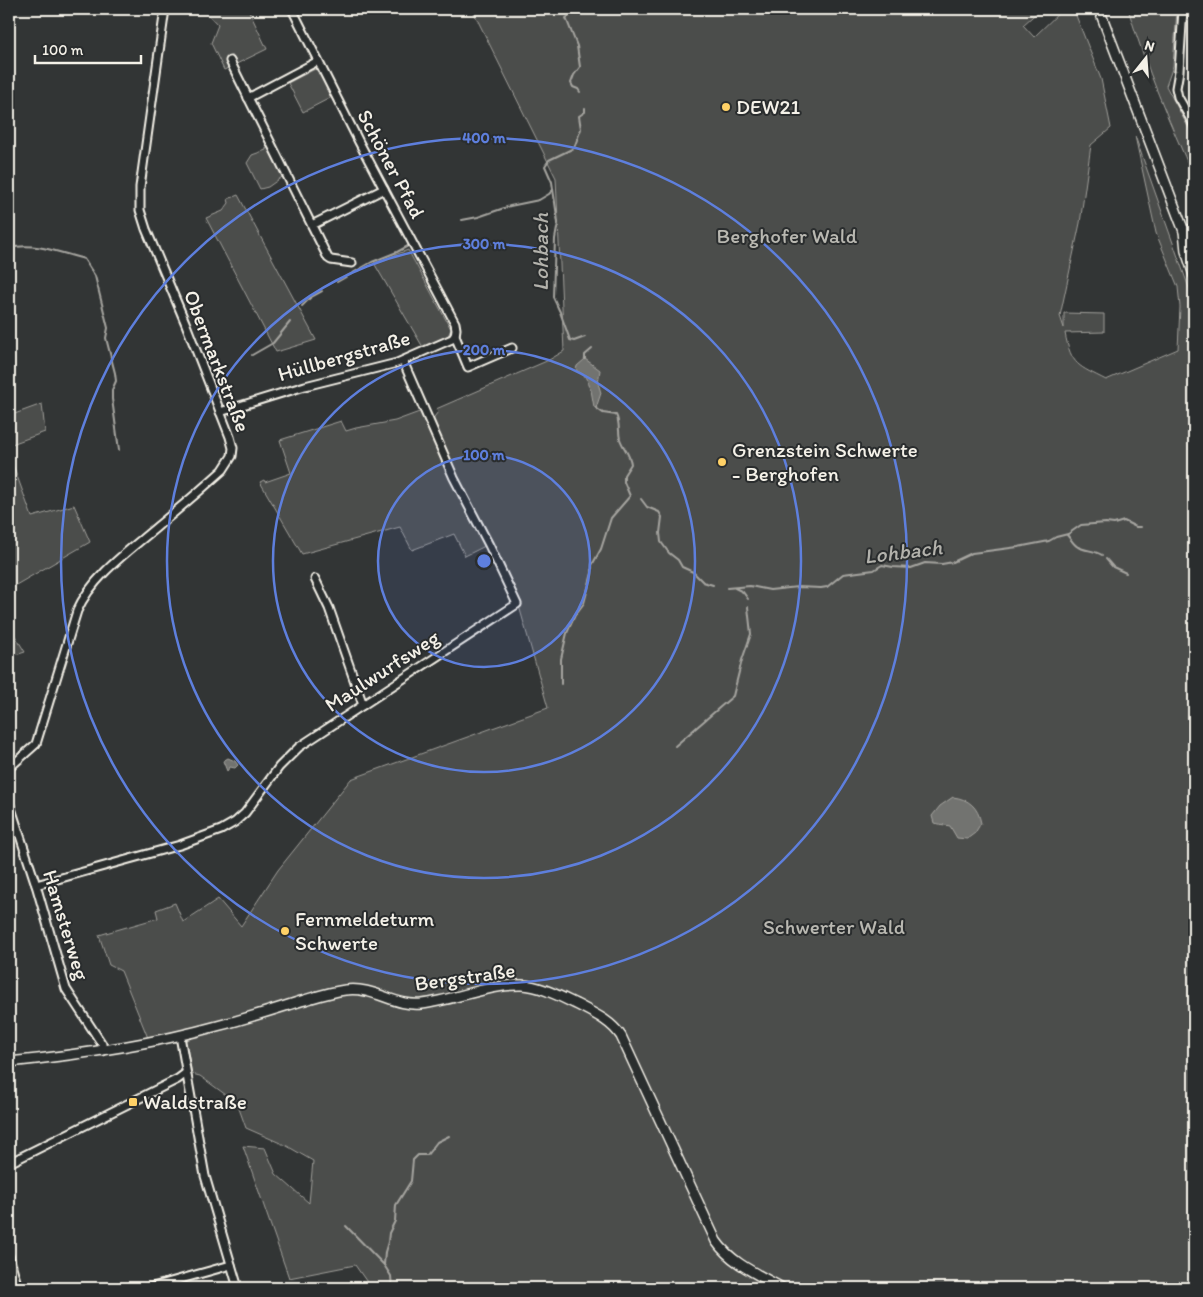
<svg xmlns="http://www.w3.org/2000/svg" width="1203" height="1297" viewBox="0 0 1203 1297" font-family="Itim,sans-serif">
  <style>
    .green { fill: #4b4d4c; stroke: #a09f9a }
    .water { fill: #727370; stroke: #a6a5a0 }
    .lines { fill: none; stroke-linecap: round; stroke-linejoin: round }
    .stream { stroke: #a6a5a0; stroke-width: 2 }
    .minor-casing { stroke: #f4f1e8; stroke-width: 11 }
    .major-casing { stroke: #f4f1e8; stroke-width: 12 }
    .minor { stroke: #2a2d2e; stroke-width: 7 }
    .major { stroke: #2a2d2e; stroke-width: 9 }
    .ring { fill: none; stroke: #5e7fdd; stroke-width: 2.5 }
    .poi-dot { fill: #ffd166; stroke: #2a2d2e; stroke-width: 2 }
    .labels { text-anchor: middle; stroke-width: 4; stroke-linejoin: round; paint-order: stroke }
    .poi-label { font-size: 21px; fill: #f4f1e8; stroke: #2a2d2e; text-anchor: start }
    .street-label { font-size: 21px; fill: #f4f1e8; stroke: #2a2d2e }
    .park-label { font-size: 21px; fill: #b9b8b1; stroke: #2a2d2e }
    .water-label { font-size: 22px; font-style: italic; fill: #b3b2ac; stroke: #2a2d2e }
    .centre { fill: #5e7fdd; stroke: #2a2d2e; stroke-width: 2.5 }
    .ring-label { font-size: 15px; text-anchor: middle; font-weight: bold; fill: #5e7fdd; stroke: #2a2d2e; stroke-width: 4; stroke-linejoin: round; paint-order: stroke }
  </style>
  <rect width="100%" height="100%" fill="#323535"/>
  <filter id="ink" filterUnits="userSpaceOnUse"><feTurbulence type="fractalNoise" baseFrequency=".02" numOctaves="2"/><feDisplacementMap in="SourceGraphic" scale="10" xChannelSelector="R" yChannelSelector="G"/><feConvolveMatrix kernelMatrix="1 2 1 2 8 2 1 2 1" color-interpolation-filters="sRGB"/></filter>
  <g filter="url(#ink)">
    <g class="green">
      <polygon points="203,9 248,9 267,49 224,70 211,43 218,25"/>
      <path d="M472 9H1041L1023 25 1034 37 1063 9 1075 13 1101 79 1111 128 1091 145 1080 223 1060 316 1064 328V313L1104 314V332L1065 333C1071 366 1079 366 1106 380L1178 349 1180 307 1178 287 1156 233 1135 136 1194 302V1288H371L355 1265 289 1278 243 1146 265 1148 276 1174 309 1203 313 1161 287 1146 246 1128 237 1103 200 1076 192 1074 185 1041 191 1037 189 1028 148 1038 121 971 109 965 99 935 158 918 156 910 175 903 183 922 218 899 241 926 278 870 351 779 548 708 517 599 456 477 433 422 434 417 438 412 436 409 549 360 564 351 556 178Z"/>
      <path d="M1128 9H1177L1173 66 1166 86 1194 138V177C1169 122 1146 67 1128 9Z"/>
      <polygon points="315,69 318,71 332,97 303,112 288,83"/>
      <polygon points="266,148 269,148 271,152 273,151 285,175 268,187 260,189 247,163 252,155 266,150"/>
      <polygon points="238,195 316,340 276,352 206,218 223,211 229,203 228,199"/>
      <polygon points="408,250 451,329 448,336 424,349 374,263"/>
      <polygon points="42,404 45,432 9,445 9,416"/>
      <polygon points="422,411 487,545 465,556 454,534 412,550 400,527 302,554 260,482 264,480 265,482 291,473 280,440 341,421 346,431 356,428 395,421"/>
      <polygon points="9,454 32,517 74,505 90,542 9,589"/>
      <polygon points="9,626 25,652 9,657"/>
    </g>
    <g class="water">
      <polygon points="585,359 600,370 598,383 601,393 596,408 594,407 591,390 588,385 587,378 576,370 577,366"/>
      <polygon points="228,758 235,761 238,765 235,768 230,767 227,771 223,761"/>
      <path d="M953 797C969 799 978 807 981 823L975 833 967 839 957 838 950 826 934 823 932 816 940 806Z"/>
    </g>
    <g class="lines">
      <g class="stream">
        <polyline points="579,9 566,18 577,46 580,67 574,75 571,83 573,87 578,89 580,92"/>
        <polyline points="462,220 478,217 510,206 539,200 549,194 553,190"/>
        <path d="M9 248C36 242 57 252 84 259L95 276 108 328 106 338 115 373 116 381 112 390V399L119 450"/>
        <polyline points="337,282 372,262 397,252 408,246"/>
        <polyline points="302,306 311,297 322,291"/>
        <polyline points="585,337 574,341 570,340 560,312 553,297 555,239 558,223 552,182 545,166 549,160 574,148 581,129 579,116 585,112 585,108"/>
        <polyline points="252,355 273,343 290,322"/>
        <polyline points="585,359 585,355 592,349"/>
        <polyline points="641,499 647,507 659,512 662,517 660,533 661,542 669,553 678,560 682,567 693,572 703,582 713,585"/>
        <path d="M1067 535C1071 539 1073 544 1078 547 1086 551 1094 550 1102 555"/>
        <polyline points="1106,559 1113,567 1126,573"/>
        <polyline points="727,588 750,586 770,590 798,587 821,588 827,587 843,574 874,570 882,565 893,567 911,568 925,563 942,564 953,562 972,553 1018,547 1049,541 1056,537 1068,534 1081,525 1106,523 1114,524 1124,521 1136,527 1141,527"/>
        <polyline points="735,588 743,592 748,599"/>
        <path d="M561 684V659L567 633 575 615 584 603 592 573V565L601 549 611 518 630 496 624 482V475L631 464C630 454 623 448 620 439 618 431 620 422 616 415L603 413 596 408"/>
        <polyline points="675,746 733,696 742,660 751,634 748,607"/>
        <polyline points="1191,917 1194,917"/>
        <polyline points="346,1226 384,1265"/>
        <polyline points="392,1288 391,1276 384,1265 385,1252 388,1242 389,1233 395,1221 396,1205 411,1181 413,1160 418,1155 427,1155 437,1142 449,1136"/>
      </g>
      <defs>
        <g id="minor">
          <polyline points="292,9 359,142 455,323 456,329 455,336"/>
          <polyline points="1183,9 1179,71 1176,88 1178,97 1194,125"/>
          <polyline points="230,61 328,258 331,260 352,263"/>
          <polyline points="248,98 318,61"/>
          <polyline points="312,225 384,189"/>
          <polyline points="1184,231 1194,228"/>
          <polyline points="455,336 468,367 512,348"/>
          <polyline points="220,412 305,386 397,363 452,339 455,336"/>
          <polyline points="315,579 329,608 363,705"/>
          <path d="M9 768 36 744 77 611C93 575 130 550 159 525 181 507 202 489 223 470L232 456 233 448 230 437 185 322 146 229 140 210V187L165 9"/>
          <polyline points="9,802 36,885 66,989 102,1044 103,1051"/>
          <polyline points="36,885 180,845 221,830 235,822 245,813 279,767 299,747 517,604 489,545 454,478 403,361"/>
          <polyline points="180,1036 205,1176 238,1288"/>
          <polyline points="9,1163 178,1079 186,1073"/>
          <polyline points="9,1256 18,1288"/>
          <polyline points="149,1288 231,1265"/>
        </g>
        <g id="major">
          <polyline points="1099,9 1180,221 1184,231 1194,245"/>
          <polyline points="1184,231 1186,251 1194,275"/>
          <path d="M9 1062C79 1055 149 1045 217 1026 245 1019 273 1010 301 1001 315 997 330 992 345 990 375 986 394 1007 422 1004 455 1000 489 984 522 985 541 986 559 996 576 1004 593 1013 610 1020 621 1036L716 1241C731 1263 759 1275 782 1288"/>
        </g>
      </defs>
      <use href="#minor" class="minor-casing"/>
      <use href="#major" class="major-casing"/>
      <use href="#minor" class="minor"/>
      <use href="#major" class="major"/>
    </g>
  </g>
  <circle cx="484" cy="561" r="106" fill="#5e7fdd" fill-opacity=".12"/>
  <g class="ring">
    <circle cx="484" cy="561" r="106"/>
    <circle cx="484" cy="561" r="211"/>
    <circle cx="484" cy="561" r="317"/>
    <circle cx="484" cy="561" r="423"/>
  </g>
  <g class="poi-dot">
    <circle cx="726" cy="107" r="5"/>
    <circle cx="722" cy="462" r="5"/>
    <circle cx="285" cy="931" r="5"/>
    <rect x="128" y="1097" width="10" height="10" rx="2.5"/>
  </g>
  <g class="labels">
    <g class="poi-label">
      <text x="736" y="114">DEW21</text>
      <text x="732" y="457">Grenzstein Schwerte<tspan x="732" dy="24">- Berghofen</tspan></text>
      <text x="295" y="926">Fernmeldeturm<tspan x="295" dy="24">Schwerte</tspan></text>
      <text x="143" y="1109">Waldstraße</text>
    </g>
    <g class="street-label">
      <text transform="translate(391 164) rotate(62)" y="7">Schöner Pfad</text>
      <text transform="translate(344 356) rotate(-16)" y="7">Hüllbergstraße</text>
      <text transform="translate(217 361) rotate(69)" y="7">Obermarkstraße</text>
      <text transform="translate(382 671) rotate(-33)" y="7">Maulwurfsweg</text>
      <text transform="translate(66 925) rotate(73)" y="7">Hamsterweg</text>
      <text transform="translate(465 977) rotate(-8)" y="7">Bergstraße</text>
    </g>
    <g class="park-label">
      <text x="787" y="243">Berghofer Wald</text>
      <text x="834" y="934">Schwerter Wald</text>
    </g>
    <g class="water-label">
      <text transform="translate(540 252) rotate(-90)" y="8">Lohbach</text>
      <text transform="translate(903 551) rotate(-7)" y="8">Lohbach</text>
    </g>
  </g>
  <circle cx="484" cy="561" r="8" class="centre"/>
  <g class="ring-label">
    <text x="484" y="143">400 m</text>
    <text x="484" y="249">300 m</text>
    <text x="484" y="355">200 m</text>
    <text x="484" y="460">100 m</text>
  </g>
  <rect width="1203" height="1297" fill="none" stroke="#2a2d2e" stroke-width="30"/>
  <rect x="15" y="15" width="1173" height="1267" fill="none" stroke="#f4f1e8" stroke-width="2" filter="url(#ink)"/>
  <g transform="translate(1146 58) rotate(17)" stroke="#2a2d2e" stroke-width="4" paint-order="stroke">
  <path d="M0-4L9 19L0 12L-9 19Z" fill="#f4f1e8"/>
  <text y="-8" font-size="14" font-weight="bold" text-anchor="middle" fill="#f4f1e8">N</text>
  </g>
  <path d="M35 55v8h106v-8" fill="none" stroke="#f4f1e8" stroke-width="2.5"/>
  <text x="42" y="55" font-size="15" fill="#f4f1e8" stroke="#2a2d2e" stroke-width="4" paint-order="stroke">100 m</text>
</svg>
